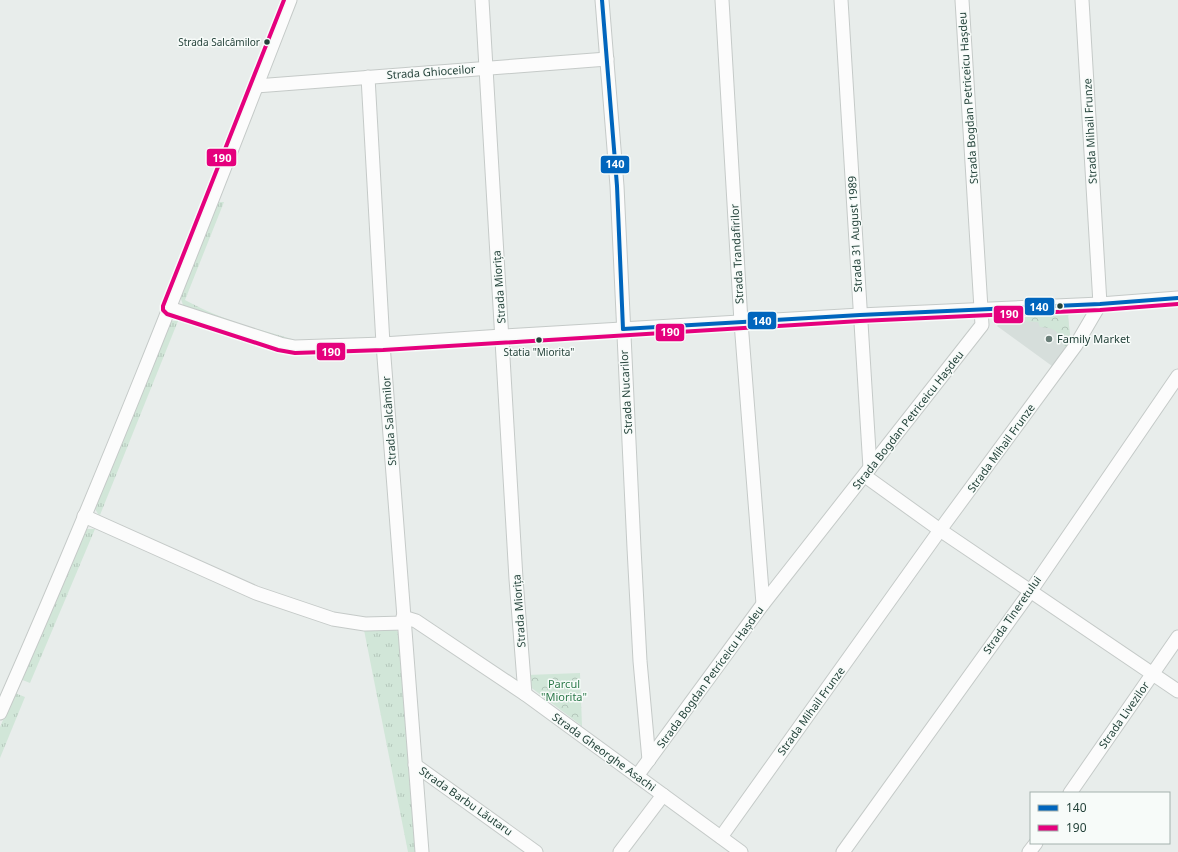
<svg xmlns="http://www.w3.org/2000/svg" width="1178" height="852" viewBox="0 0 1178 852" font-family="'Noto Sans',sans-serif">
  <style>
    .built { fill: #d6dedb }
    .grass { fill: url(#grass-tufts) }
    .forest { fill: url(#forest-crowns) }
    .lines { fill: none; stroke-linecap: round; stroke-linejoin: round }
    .minor-casing { stroke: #c5cac8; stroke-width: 15 }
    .minor { stroke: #fcfcfc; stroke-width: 13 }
    .bus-1-casing { stroke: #f7fbf9; stroke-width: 7 }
    .bus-2-casing { stroke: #f7fbf9; stroke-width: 7 }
    .bus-1 { stroke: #0065bd; stroke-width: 4 }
    .bus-2 { stroke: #e5007d; stroke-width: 4 }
    .bus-dot { fill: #24423a; stroke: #f7fbf9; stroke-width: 1.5 }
    .poi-dot { fill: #697e78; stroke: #f7fbf9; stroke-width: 1.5 }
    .labels { text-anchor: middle; stroke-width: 3; stroke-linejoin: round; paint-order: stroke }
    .bus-label { font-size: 10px; fill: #24423a; stroke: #f7fbf9; text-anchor: end }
    .street-label { font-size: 11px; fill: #24423a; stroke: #f7fbf9 }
    .poi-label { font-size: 11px; fill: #24423a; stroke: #f7fbf9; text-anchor: start }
    .park-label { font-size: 11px; fill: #2d7a4b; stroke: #f7fbf9 }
    .line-badge { stroke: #f7fbf9; stroke-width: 1.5 }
    .badge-label { font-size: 11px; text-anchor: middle; font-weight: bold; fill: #fff }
  </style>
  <defs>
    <pattern id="grass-tufts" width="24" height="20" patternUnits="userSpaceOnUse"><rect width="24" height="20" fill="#d1e6d8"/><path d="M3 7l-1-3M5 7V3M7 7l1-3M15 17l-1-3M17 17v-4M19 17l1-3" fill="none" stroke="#b3c6ba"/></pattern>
    <pattern id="forest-crowns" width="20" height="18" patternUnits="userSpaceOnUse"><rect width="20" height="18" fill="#d1e6d8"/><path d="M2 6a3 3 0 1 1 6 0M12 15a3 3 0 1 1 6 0" fill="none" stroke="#b3c6ba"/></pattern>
  </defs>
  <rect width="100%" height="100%" fill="#e8edeb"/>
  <polygon class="built" points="1068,314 1070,343 1065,349 1052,366 997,326 1002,320 1001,318"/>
  <g class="grass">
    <path d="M217 202H224L185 300C219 319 256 329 292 339L290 340 205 314 183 305 180 296Z"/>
    <polygon points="171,321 178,321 100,515 98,514 94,507"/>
    <polygon points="86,529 95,529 30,683 20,679"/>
    <polygon points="393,627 399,633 417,852 408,852 364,630"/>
    <polygon points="15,693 25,697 0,758 0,727"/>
  </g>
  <g class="forest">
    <path d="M1069 313 1068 317 1071 342 1066 348C1058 333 1058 328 1040 327L1038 322 999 320 1002 317Z"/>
    <polygon points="580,673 582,726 529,686 527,675"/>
  </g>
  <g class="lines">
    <defs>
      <g id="minor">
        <polyline points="482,0 516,579 525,694"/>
        <polyline points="602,0 617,186 634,548 640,661 649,760"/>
        <polyline points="722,0 741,322 763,604"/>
        <polyline points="841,0 870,468"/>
        <polyline points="368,77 383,344 422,852"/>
        <polyline points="256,86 607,59"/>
        <polyline points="169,308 280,344 295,347 383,344 502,336 860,315 1100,304 1178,298"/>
        <polyline points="865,476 940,530 1178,691"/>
        <polyline points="84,516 256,593 333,619 365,624 404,623"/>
        <polyline points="403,617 416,621 525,694 741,852"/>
        <path d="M0 713C104 479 197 239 290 0"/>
        <polyline points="415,765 536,852"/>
        <polyline points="637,776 763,604 982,325 962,0"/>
        <polyline points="1070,793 1178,637"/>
        <polyline points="721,837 940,530 1076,345 1100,304 1082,0"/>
        <polyline points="620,852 663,795"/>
        <polyline points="843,852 1030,592 1178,376"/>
        <polyline points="1029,852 1036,843"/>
      </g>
    </defs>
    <use href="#minor" class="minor-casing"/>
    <use href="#minor" class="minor"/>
    <defs>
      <g id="bus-1">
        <polyline points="602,0 617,186 623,329"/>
        <polyline points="623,329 860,315 1100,304 1178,298"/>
      </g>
      <polyline id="bus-2" points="284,0 163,306 163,310 167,314 278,350 295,353 383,350 860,321 1100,310 1178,304"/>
    </defs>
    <use href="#bus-1" class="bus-1-casing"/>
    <use href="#bus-2" class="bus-2-casing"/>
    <use href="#bus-1" class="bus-1"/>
    <use href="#bus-2" class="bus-2"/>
  </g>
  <g class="bus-dot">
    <circle cx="267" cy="42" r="3.5"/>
    <circle cx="1060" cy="306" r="3.5"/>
    <circle cx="539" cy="340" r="3.5"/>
  </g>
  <circle class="poi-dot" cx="1049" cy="339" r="4"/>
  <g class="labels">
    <g class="bus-label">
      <text x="260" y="46">Strada Salcâmilor</text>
      <text x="539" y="356" text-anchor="middle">Statia "Miorita"</text>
    </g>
    <g class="street-label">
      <text transform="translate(431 72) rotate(-4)" y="4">Strada Ghioceilor</text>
      <text transform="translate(968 98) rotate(-94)" y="4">Strada Bogdan Petriceicu Hașdeu</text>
      <text transform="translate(1090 131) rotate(-93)" y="4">Strada Mihail Frunze</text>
      <text transform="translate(855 234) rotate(-93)" y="4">Strada 31 August 1989</text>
      <text transform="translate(737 254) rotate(-93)" y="4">Strada Trandafirilor</text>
      <text transform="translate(499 287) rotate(-94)" y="4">Strada Miorița</text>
      <text transform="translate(626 392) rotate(-93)" y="4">Strada Nucarilor</text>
      <text transform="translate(908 420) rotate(-52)" y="4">Strada Bogdan Petriceicu Hașdeu</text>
      <text transform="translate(389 421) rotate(-94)" y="4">Strada Salcâmilor</text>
      <text transform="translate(1001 448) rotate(-54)" y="4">Strada Mihail Frunze</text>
      <text transform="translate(519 611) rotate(-94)" y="4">Strada Miorița</text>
      <text transform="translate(1012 615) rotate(-55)" y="4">Strada Tineretului</text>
      <text transform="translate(710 677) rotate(-54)" y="4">Strada Bogdan Petriceicu Hașdeu</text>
      <text transform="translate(811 711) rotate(-54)" y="4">Strada Mihail Frunze</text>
      <text transform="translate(1124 715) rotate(-55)" y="4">Strada Livezilor</text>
      <text transform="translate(604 752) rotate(36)" y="4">Strada Gheorghe Asachi</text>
      <text transform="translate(466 801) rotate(35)" y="4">Strada Barbu Lăutaru</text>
    </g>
    <g class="poi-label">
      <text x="1057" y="343">Family Market</text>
    </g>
    <g class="park-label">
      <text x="564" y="688">Parcul<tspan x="564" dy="13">"Miorita"</tspan></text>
    </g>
  </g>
  <g class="line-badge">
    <rect x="206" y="148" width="31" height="19" rx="4" fill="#e5007d"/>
    <rect x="600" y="155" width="30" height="19" rx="4" fill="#0065bd"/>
    <rect x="1024" y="297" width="31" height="19" rx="4" fill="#0065bd"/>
    <rect x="993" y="305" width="31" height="19" rx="4" fill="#e5007d"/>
    <rect x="747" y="311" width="30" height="19" rx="4" fill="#0065bd"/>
    <rect x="655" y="323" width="30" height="19" rx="4" fill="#e5007d"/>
    <rect x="316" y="342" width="30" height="19" rx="4" fill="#e5007d"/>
  </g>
  <g class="badge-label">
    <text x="222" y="162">190</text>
    <text x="615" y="168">140</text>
    <text x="1039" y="311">140</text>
    <text x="1009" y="318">190</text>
    <text x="762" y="325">140</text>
    <text x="670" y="336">190</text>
    <text x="331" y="356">190</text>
  </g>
  <rect x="1030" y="792" width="140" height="52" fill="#f7fbf9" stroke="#a3b1ad"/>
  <rect x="1038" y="805" width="20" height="6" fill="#0065bd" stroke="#a3b1ad"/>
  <text x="1066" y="812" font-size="12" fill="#24423a">140</text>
  <rect x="1038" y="825" width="20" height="6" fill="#e5007d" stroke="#a3b1ad"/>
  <text x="1066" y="832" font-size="12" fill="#24423a">190</text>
</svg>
